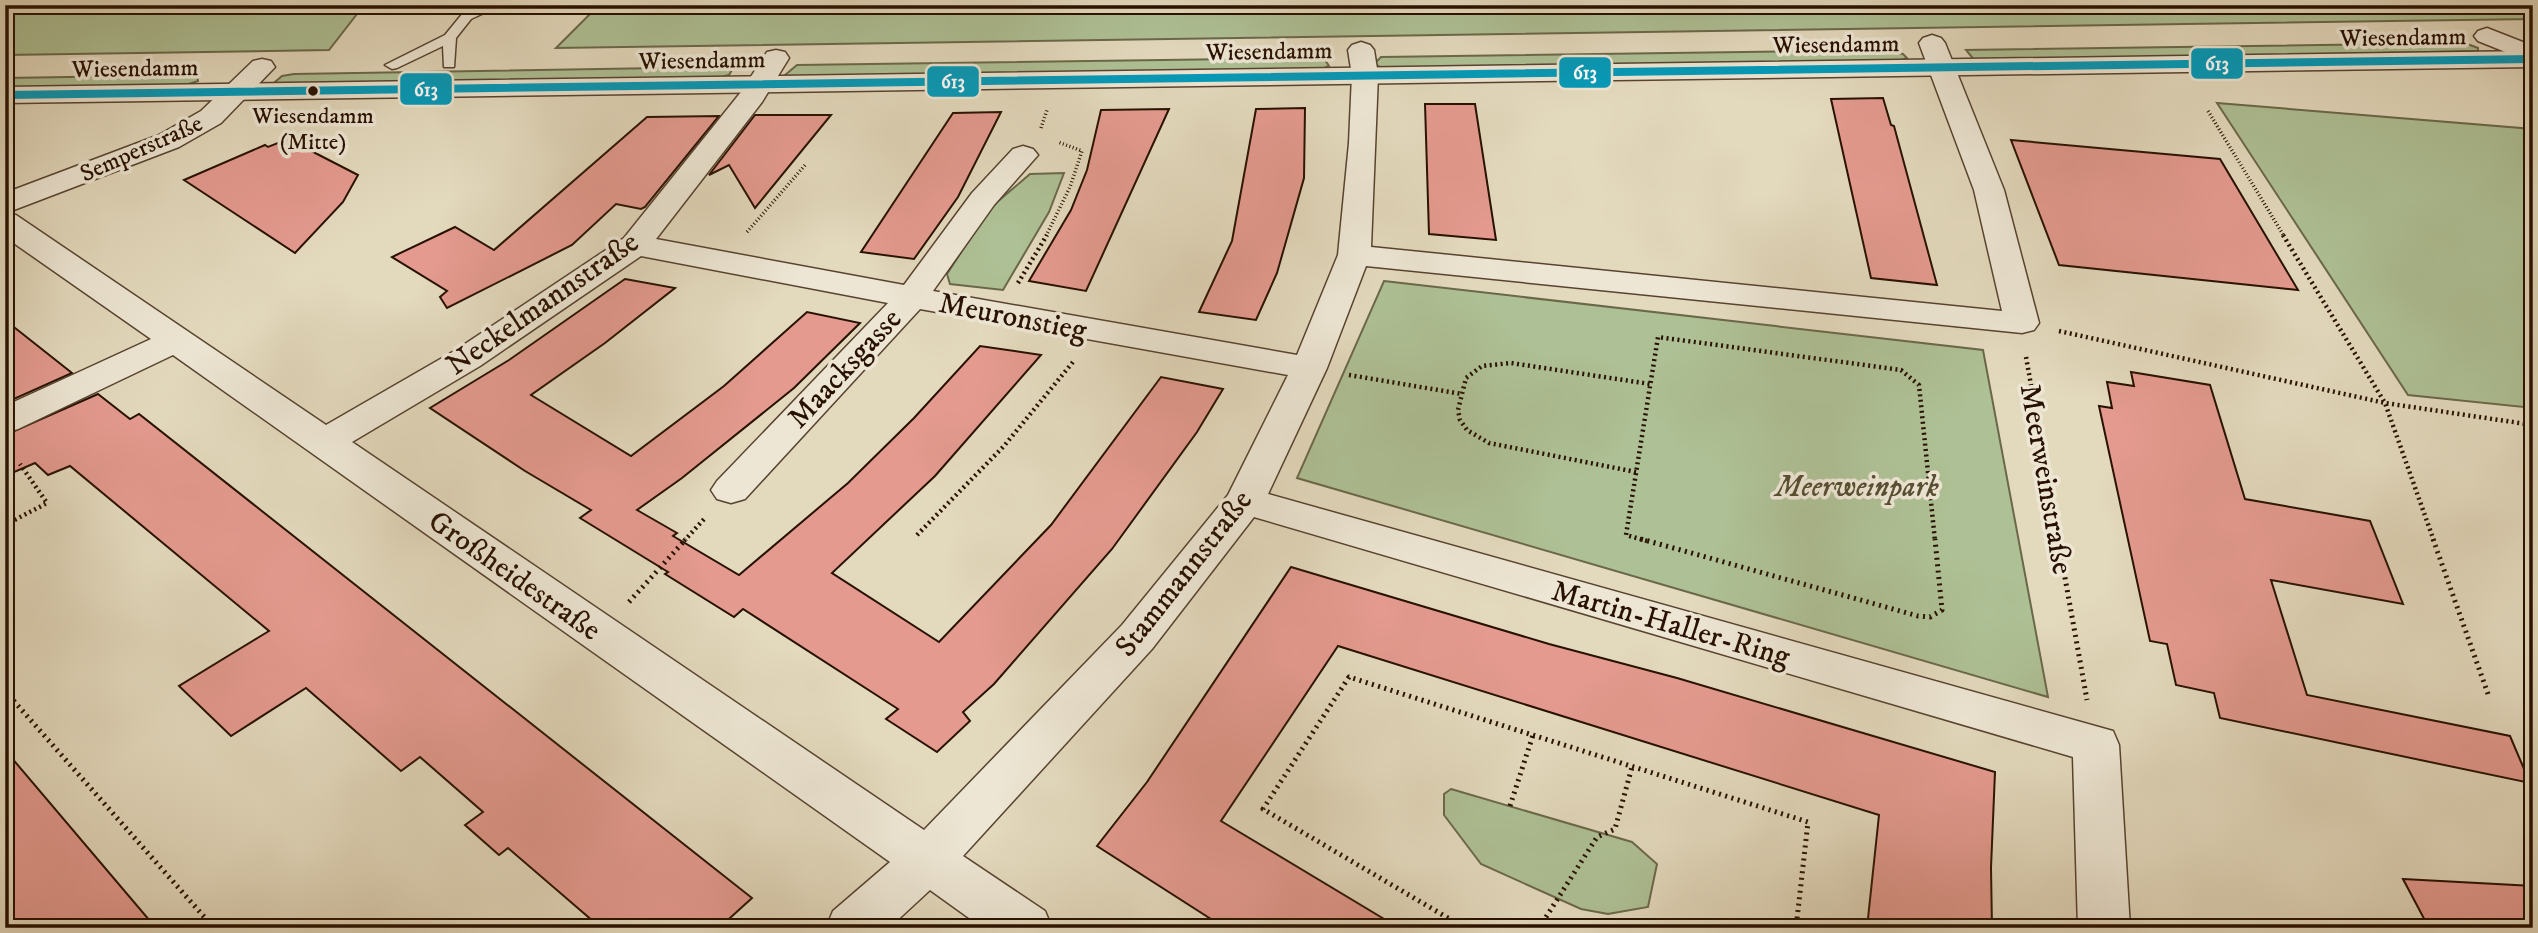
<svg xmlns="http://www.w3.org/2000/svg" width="2538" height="933" viewBox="0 0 2538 933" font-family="'IM FELL DW Pica',serif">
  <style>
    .green { fill: #aec095; stroke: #6b684a; stroke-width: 2 }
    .building { fill: #e49a8f; stroke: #281100; stroke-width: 2 }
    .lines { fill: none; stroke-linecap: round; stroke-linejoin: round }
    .service-casing { stroke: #57432f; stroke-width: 3 }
    .minor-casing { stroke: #57432f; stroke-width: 3 }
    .tertiary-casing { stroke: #57432f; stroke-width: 3 }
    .path-far2 { stroke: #281100; stroke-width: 3.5; stroke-dasharray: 1 2.5; stroke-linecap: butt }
    .path-far1 { stroke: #281100; stroke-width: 4.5; stroke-dasharray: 2 3.5; stroke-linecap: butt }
    .path { stroke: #281100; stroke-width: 5; stroke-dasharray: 2 4.5; stroke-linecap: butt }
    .service { fill: #ede6d4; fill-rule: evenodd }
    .minor { fill: #ede6d4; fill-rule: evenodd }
    .tertiary { fill: #ede6d4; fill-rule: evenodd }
    .bus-1-casing { stroke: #ede6d4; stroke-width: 11 }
    .bus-1 { stroke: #049ab9; stroke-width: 8 }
    .bus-dot { fill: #281100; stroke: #ede6d4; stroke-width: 2.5 }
    .labels { text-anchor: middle; stroke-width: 7; stroke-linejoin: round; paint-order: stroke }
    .far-bus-label { font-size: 23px; fill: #281100; stroke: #ede6d4 }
    .far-street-label { font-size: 24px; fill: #281100; stroke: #ede6d4 }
    .street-label { font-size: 30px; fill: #281100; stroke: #ede6d4 }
    .park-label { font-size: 30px; font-style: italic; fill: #574e34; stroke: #ede6d4 }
    .line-badge { stroke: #ede6d4; stroke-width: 2.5 }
    .badge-label { font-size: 19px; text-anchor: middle; font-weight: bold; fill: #fff }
  </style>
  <rect width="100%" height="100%" fill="#e3d9bd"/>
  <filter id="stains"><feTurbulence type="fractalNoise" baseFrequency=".00286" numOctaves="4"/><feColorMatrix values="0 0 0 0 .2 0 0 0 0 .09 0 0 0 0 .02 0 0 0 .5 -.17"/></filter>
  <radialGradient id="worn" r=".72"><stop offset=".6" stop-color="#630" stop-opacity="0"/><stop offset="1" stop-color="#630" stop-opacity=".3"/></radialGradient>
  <g class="green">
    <polygon points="364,5 329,50 5,55 5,7"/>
    <polygon points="802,5 2533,5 2533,19 556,48 594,10"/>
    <polygon points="2465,43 2478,48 2478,51 1975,61 1966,50"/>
    <polygon points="1886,50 1903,54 1907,58 1896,62 1384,69 1374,64 1381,57"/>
    <polygon points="1312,58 1325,60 1329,66 1319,70 796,78 785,75 797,65"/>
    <polygon points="722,67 732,70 729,75 721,77 282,85 275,82 282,76 294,74"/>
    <polygon points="193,75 197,76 198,81 186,85 5,88 5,78"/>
    <polygon points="2217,103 2533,129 2533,408 2408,395"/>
    <polygon points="1064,173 1049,212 1003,290 950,284 947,274 989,209 1030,174"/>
    <polygon points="1384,281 1983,350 2048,697 1297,478"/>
    <polygon points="1451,789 1632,842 1657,864 1648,907 1608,914 1581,909 1481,864 1444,815 1444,794"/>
  </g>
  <g class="building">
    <polygon points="1883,98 1891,125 1894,126 1937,285 1871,278 1831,99"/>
    <polygon points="1425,104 1475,104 1496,240 1429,234"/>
    <polygon points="1305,108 1304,178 1277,273 1256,320 1199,312 1232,241 1256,109"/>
    <polygon points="1169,109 1086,291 1029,281 1071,210 1087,170 1101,110"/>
    <polygon points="1001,112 958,197 914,259 861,252 953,113"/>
    <polygon points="755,115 831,115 755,208 729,165 709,175"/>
    <polygon points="719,116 645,207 641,209 616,204 572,245 447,308 440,297 447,291 392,257 455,227 494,250 647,117"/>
    <polygon points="288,139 358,175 343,202 295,253 184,180 265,145 268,147"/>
    <polygon points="2011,140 2220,159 2298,290 2059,265"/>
    <polygon points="625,279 675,288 605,343 531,395 631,456 724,386 807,312 860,323 794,388 682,478 637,510 677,533 673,536 739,575 848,483 914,418 980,346 1041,355 935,476 832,573 939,642 1051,525 1161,377 1223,389 1197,432 1112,549 994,684 963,712 970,721 937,752 886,719 898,709 743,609 734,617 665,574 668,572 580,518 591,510 525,471 430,408 509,360"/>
    <polygon points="5,320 72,373 5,403"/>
    <polygon points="2131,372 2210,385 2245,499 2370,521 2403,604 2271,580 2307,695 2510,736 2530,783 2220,718 2214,693 2176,685 2167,644 2150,641 2099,406 2112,408 2107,382 2134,386"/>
    <polygon points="98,394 130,419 139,414 752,898 719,928 601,928 508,848 499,855 465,825 483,812 420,757 401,771 306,688 231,736 179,686 269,631 70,466 48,475 35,463 5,476 5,435"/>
    <polygon points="1291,567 1549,644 1677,678 1995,772 1991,868 1992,928 1867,928 1879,815 1338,646 1221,821 1399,928 1225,928 1097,846 1147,782"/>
    <polygon points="5,750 156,928 5,928"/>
    <polygon points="2403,879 2533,886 2533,928 2429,928"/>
  </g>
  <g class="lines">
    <defs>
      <polygon id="service" points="483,5 501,5 471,19 456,38 454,67 444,67 443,46 397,68 392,69 385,65 445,35 463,13"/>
      <g id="minor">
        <polygon points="2487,28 2533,46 2533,63 2478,41 2474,36 2478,31"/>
        <path d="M1932 35 1941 38 1945 43 2004 190 2039 323 2034 330 2022 333 1366 266 1327 368 1268 494 2113 731 2119 745 2130 928H2078L2073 757 1254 517 1152 649 963 856 1045 911 1052 928H983L930 890 889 928H826L833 911 890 862 173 355 18 429 5 433V406L151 339 5 237V193L159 135 201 111 253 61 262 59 271 61 275 67 221 123 179 147 6 213 16 215 326 425 456 350 624 238 741 92 767 52 776 50 785 52 789 58 762 102 656 239 904 285 972 193 1013 149 1023 146 1033 149 1038 155 994 205 933 291 1297 355 1338 255 1349 143 1352 75 1348 50 1352 45 1361 42 1370 45 1374 50 1378 75 1371 247 2002 311 1974 190 1919 43 1923 38ZM641 256 888 303 717 481 711 490 717 499 731 503 745 499 920 309 1288 375 1228 495 1122 625 924 830 352 442 480 366Z"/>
      </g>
      <polygon id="tertiary" points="2533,51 2533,67 5,103 5,87"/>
    </defs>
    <use href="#service" class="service-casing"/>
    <use href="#minor" class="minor-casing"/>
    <use href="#tertiary" class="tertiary-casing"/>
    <g class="path-far2">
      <polyline points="2208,111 2284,236"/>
      <polyline points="1041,128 1047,110"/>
      <polyline points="747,232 806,164"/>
      <polyline points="1046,236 1070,187 1082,151 1058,142"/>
    </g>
    <g class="path-far1">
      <polyline points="2283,235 2385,403 2434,541"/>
      <polyline points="1018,283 1047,235"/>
      <polyline points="2059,331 2385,403 2533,425"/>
      <polyline points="2026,357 2059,541"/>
      <polyline points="1349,375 1462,394"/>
      <polyline points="1636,472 1489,443 1467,430 1460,420 1458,410 1466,378 1482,366 1511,363 1650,384"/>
      <polyline points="5,525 47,503 20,464"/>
      <polyline points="917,535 1004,446 1073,362"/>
      <polyline points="684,541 705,518"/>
      <polyline points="1647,541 1626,535 1658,337 1901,370 1919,385 1935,541"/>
    </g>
    <g class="path">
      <polyline points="1641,539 1918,616 1930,617 1942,610 1935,539"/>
      <polyline points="2058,539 2087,700"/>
      <polyline points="2433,539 2488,694"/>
      <polyline points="629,602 686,539"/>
      <polyline points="5,691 214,928"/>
      <polyline points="1510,806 1533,735"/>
      <polyline points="1465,928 1263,809 1349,677 1808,822 1796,928"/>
      <polyline points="1539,928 1597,837 1615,829 1632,767"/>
    </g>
    <use href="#service" class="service"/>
    <use href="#minor" class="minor"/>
    <use href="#tertiary" class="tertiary"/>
    <defs>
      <polyline id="bus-1" points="5,95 2533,59"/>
    </defs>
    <use href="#bus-1" class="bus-1-casing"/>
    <use href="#bus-1" class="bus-1"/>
  </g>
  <circle class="bus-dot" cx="313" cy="91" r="6"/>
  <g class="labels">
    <g class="far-bus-label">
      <text x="313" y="123">Wiesendamm<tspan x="313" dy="26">(Mitte)</tspan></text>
    </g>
    <g class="far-street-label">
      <text transform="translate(2403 37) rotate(-1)" y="8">Wiesendamm</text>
      <text transform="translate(1836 44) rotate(-1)" y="8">Wiesendamm</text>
      <text transform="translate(1269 51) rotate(-1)" y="8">Wiesendamm</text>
      <text transform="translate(702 60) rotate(-1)" y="8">Wiesendamm</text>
      <text transform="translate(135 68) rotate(-1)" y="8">Wiesendamm</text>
      <text transform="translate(141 148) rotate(-24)" y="8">Semperstraße</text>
    </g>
    <g class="street-label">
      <text transform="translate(542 303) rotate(-35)" y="10">Neckelmannstraße</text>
      <text transform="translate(1013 316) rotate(11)" y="10">Meuronstieg</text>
      <text transform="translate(844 368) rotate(-47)" y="10">Maacksgasse</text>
      <text transform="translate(2047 479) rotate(80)" y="10">Meerweinstraße</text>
      <text transform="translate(1183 573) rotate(-52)" y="10">Stammannstraße</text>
      <text transform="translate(515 575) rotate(35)" y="10">Großheidestraße</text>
      <text transform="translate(1671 623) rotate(16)" y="10">Martin-Haller-Ring</text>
    </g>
    <g class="park-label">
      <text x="1857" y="496">Meerweinpark</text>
    </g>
  </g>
  <g class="line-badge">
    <rect x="2190" y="47" width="54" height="33" rx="7" fill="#049ab9"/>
    <rect x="1558" y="56" width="54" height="33" rx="7" fill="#049ab9"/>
    <rect x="926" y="65" width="54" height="33" rx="7" fill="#049ab9"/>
    <rect x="399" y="72" width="54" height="34" rx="7" fill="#049ab9"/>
  </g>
  <g class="badge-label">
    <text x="2217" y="70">613</text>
    <text x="1585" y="79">613</text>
    <text x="953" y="88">613</text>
    <text x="426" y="96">613</text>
  </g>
  <rect width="2538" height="933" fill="none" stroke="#e3d9bd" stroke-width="28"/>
  <rect x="7" y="7" width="2524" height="919" fill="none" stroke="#281100" stroke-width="3.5"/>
  <rect x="14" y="14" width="2510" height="905" fill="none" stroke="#281100" stroke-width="2"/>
  <rect width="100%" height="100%" filter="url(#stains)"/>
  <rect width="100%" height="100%" fill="url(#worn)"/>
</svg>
